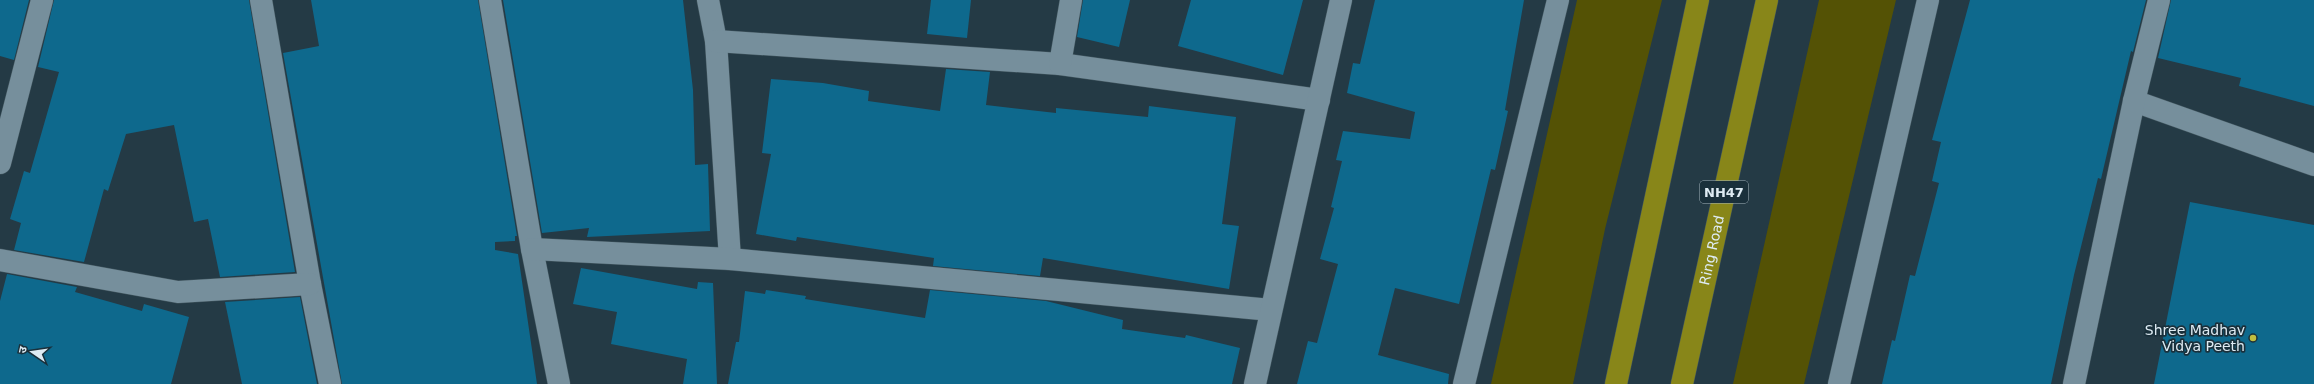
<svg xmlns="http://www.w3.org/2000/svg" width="2314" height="384" viewBox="0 0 2314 384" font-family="'DejaVu Sans','Noto Sans Devanagari',sans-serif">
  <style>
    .green { fill: #545205 }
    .building { fill: #0e698d }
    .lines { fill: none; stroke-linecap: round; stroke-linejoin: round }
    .minor-casing { stroke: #42565f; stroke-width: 23 }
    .highway-casing { stroke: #42565f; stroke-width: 23 }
    .minor { stroke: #768f9c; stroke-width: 22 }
    .highway { stroke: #888619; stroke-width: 22 }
    .poi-dot { fill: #c0be40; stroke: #1a303b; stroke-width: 1.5 }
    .labels { text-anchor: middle; stroke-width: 3.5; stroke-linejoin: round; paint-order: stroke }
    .shield { fill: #1a303b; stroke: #a3b3bc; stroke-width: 1 }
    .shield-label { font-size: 13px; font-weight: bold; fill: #deebf3 }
    .street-label { font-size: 14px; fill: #deebf3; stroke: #1a303b }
    .poi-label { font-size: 14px; fill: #deebf3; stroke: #1a303b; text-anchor: end }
  </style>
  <rect width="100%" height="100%" fill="#243a45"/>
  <g class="green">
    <polygon points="1577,0 1662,0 1605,229 1573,384 1491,384"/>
    <polygon points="1819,0 1896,0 1804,384 1733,384"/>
  </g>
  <g class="building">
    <polygon points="0,0 29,0 14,60 0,56"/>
    <polygon points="54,0 249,0 295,272 220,277 208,219 194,222 174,125 126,134 108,191 104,189 84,262 14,250 21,223 10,219 24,171 30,173 59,72 38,67"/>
    <polygon points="311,0 478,0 517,236 515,236 515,241 495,242 495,250 518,254 537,384 342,384 283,53 319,46"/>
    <polygon points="503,0 683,0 693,90 695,165 708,164 710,231 587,237 589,228 542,233"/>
    <polygon points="931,0 971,0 967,38 927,34"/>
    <polygon points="1083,0 1130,0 1119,47 1077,37"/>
    <polygon points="1191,0 1303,0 1283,75 1178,46"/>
    <polygon points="1375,0 1524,0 1505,110 1508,111 1495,170 1491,169 1459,304 1395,288 1378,355 1449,374 1448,384 1297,384 1308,341 1317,343 1338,264 1320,259 1334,208 1331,207 1342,161 1336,160 1343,131 1410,139 1415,112 1347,93 1353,63 1360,64"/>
    <polygon points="1970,0 2146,0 2133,52 2131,51 2101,179 2098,178 2074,275 2051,384 1882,384 1892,340 1895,341 1910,275 1915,276 1939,183 1932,181 1941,142 1932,140"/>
    <polygon points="2171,0 2314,0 2314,106 2239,86 2241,78 2158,58"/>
    <polygon points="946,69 990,72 986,105 1056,113 1056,108 1148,117 1149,106 1236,117 1222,224 1239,226 1229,289 1043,258 1040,276 933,266 934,258 797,237 796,241 756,234 771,154 762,153 771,79 823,83 869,91 868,101 940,111"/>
    <polygon points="2190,202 2314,225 2314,384 2154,384"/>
    <polygon points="581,268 697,289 698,282 713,283 717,384 683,384 687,359 611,344 617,312 573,304"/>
    <polygon points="7,274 77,287 75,292 142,311 144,304 189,317 171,384 0,384 0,301"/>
    <polygon points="766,290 806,296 805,299 925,318 930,290 1046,301 1123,320 1122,329 1185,338 1186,335 1240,348 1232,384 728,384 736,342 739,342 745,291 765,294"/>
    <polygon points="300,297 317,384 242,384 225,302"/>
  </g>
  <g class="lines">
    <defs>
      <g id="minor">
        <polyline points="261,0 310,284 330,384"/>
        <polyline points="490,0 532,249 559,384"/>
        <polyline points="708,0 716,41 730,259"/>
        <polyline points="716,41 1060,64 1319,100"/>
        <polyline points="1060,64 1071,0"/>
        <polyline points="2134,101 2314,165"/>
        <polyline points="0,163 42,0"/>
        <polyline points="532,249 730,259 1271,310"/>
        <polyline points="0,260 178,292 310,284"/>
        <polyline points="1255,384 1341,0"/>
        <polyline points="1464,384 1558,0"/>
        <polyline points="1839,384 1928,0"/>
        <polyline points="2074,384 2134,101 2159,0"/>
      </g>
      <g id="highway">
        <polyline points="1616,384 1698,0"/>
        <path id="s1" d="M1682 384 1767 0"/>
      </g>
    </defs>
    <use href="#minor" class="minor-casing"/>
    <use href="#highway" class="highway-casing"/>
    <use href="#minor" class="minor"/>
    <use href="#highway" class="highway"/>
  </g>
  <circle class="poi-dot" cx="2253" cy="338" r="4"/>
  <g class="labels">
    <rect class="shield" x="1700" y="181" width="48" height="22" rx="3"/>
    <g class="shield-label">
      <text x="1724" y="197">NH47</text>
    </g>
    <g class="street-label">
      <text dy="5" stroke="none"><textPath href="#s1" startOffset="137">Ring Road</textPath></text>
    </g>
    <g class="poi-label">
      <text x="2245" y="335">Shree Madhav<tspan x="2245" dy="16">Vidya Peeth</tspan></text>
    </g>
  </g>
  <g transform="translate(32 352) rotate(283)" stroke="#1a303b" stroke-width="3" paint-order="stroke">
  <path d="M0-3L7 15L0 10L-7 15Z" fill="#deebf3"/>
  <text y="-6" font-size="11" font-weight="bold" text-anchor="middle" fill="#deebf3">उ</text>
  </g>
</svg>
